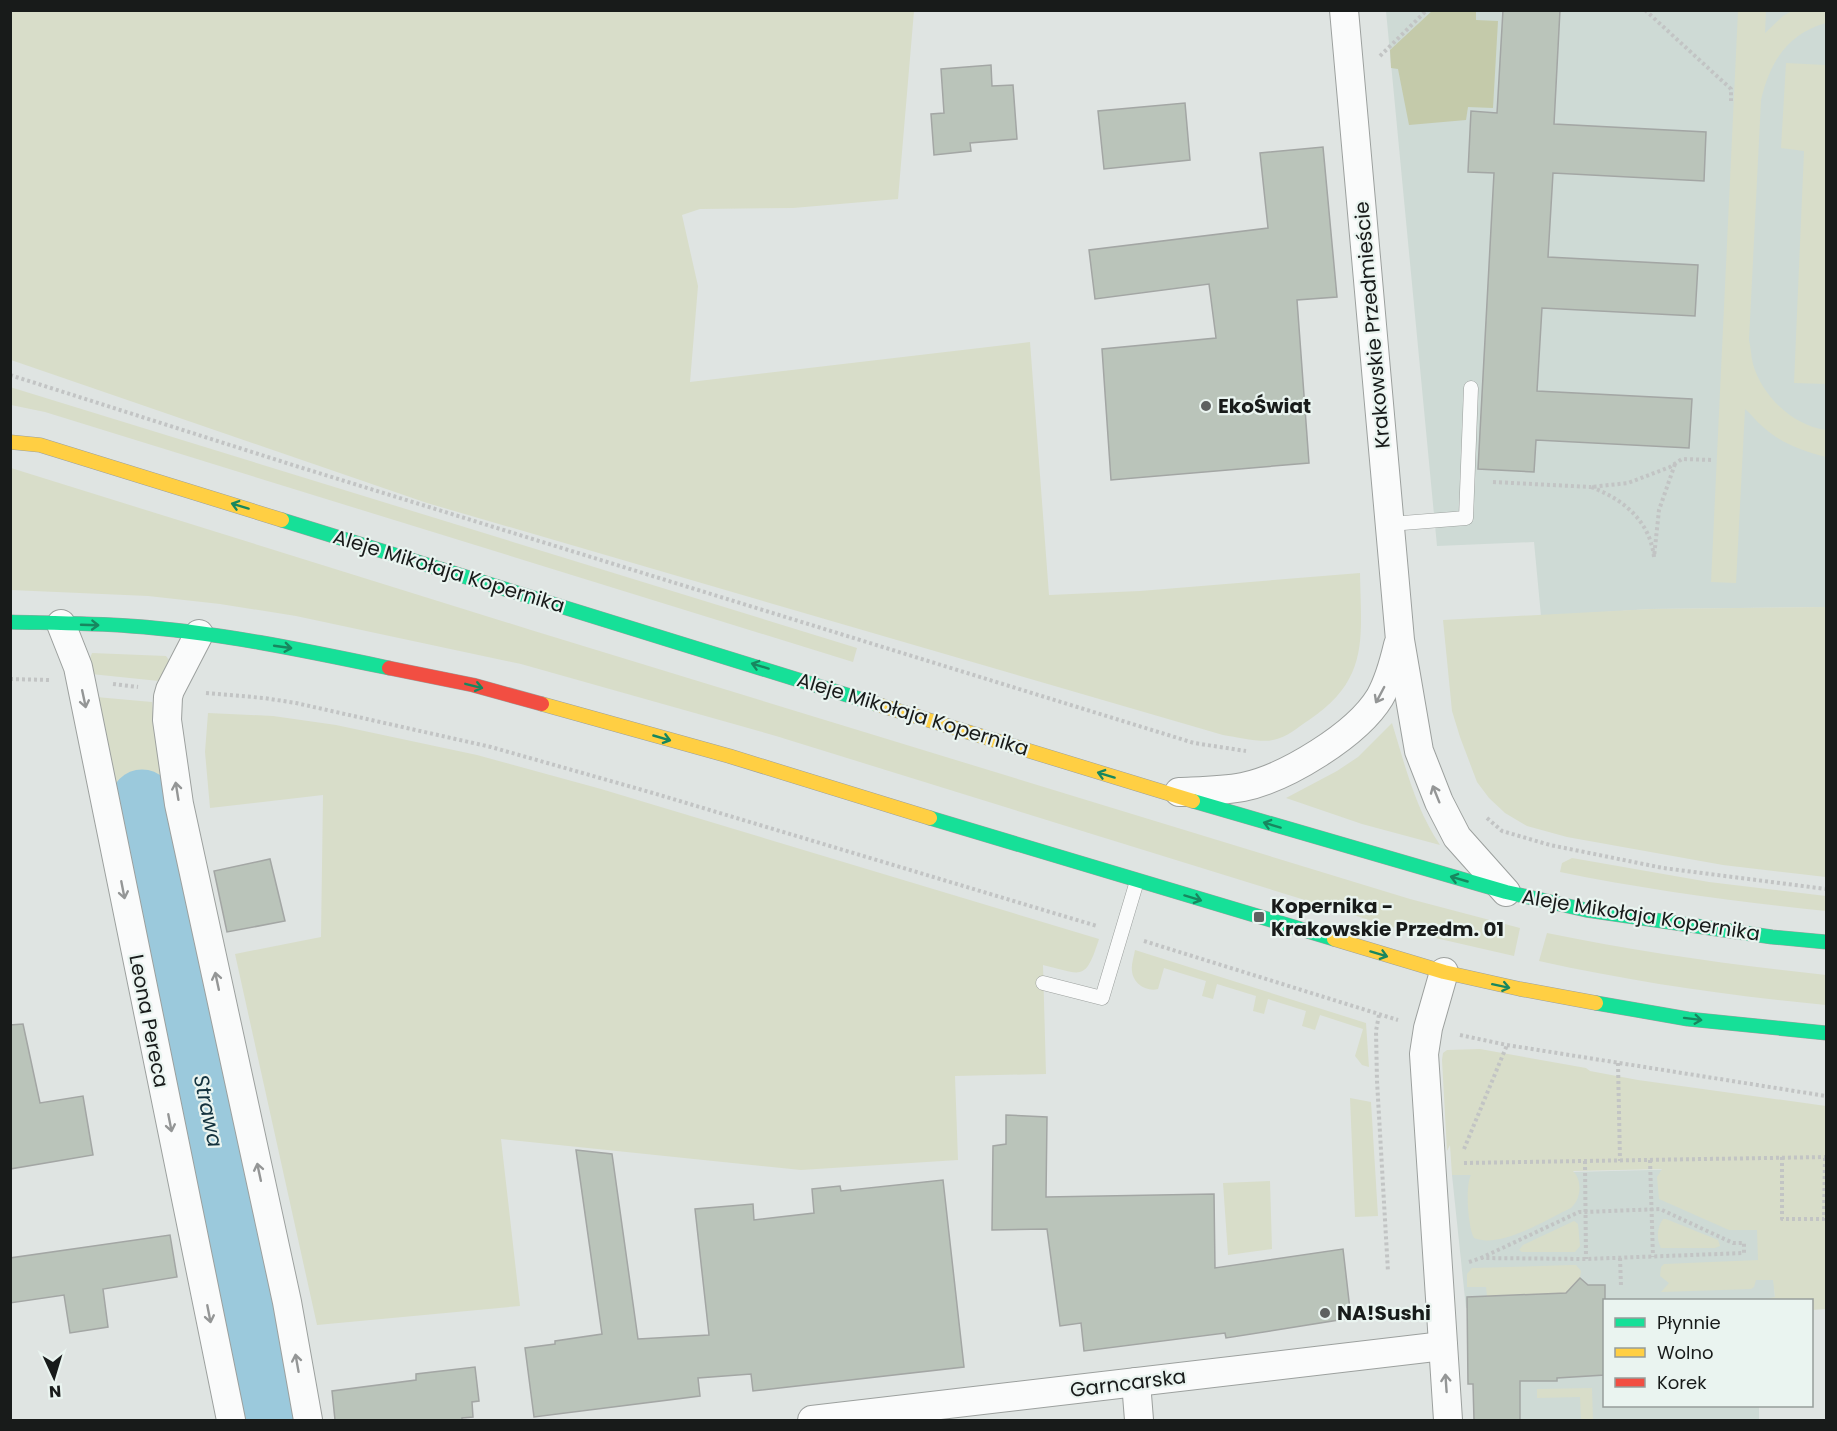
<svg xmlns="http://www.w3.org/2000/svg" width="1837" height="1431" viewBox="0 0 1837 1431" font-family="Poppins,sans-serif">
  <style>
    .built { fill: #cedad5 }
    .green { fill: #d8ddc9 }
    .forest { fill: #c4caaa }
    .lines { fill: none; stroke-linecap: round; stroke-linejoin: round }
    .river { stroke: #9bc9dc; stroke-width: 63 }
    .building { fill: #bac4ba; stroke: #a3a6a4; stroke-width: 1.5 }
    .lane-casing { stroke: #9ca09e; stroke-width: 15 }
    .street-casing { stroke: #9ca09e; stroke-width: 30 }
    .fast-casing { stroke: #9ca09e; stroke-width: 15 }
    .slow-casing { stroke: #9ca09e; stroke-width: 15 }
    .jam-casing { stroke: #9ca09e; stroke-width: 15 }
    .path { stroke: #c2c4c4; stroke-width: 4; stroke-dasharray: 3 3; stroke-linecap: butt }
    .lane { stroke: #fafbfb; stroke-width: 14 }
    .street { stroke: #fafbfb; stroke-width: 28 }
    .fast { stroke: #16e098; stroke-width: 14 }
    .slow { stroke: #ffcf43; stroke-width: 14 }
    .jam { stroke: #f24e42; stroke-width: 14 }
    .oneway { stroke: #17875f }
    .oneway2 { stroke: #949696 }
    .poi-dot { fill: #5e6160; stroke: #eaf4f0; stroke-width: 2 }
    .labels { text-anchor: middle; stroke-width: 4.5; stroke-linejoin: round; paint-order: stroke }
    .street-label { font-size: 20px; fill: #181b1a; stroke: #eaf4f0 }
    .poi-label { font-size: 20px; font-weight: bold; fill: #181b1a; stroke: #eaf4f0; text-anchor: start }
    .water-label { font-size: 21px; font-style: italic; fill: #13323e; stroke: #eaf4f0 }
  </style>
  <rect width="100%" height="100%" fill="#dfe4e2"/>
  <g class="built">
    <polygon points="1386,11 1826,11 1826,607 1651,609 1541,616 1534,542 1437,546"/>
    <polygon points="1766,1167 1775,1298 1766,1300 1604,1300 1604,1406 1759,1406 1759,1420 1474,1420 1474,1390 1477,1384 1468,1384 1467,1359 1476,1359 1475,1308 1466,1308 1452,1175"/>
  </g>
  <g class="green">
    <path d="M11 10 914 11 898 199 793 208 700 209 682 215 698 286 690 382 1030 342 1049 595 1140 591 1360 573C1361 638 1370 679 1309 720 1298 727 1286 738 1273 740 1263 743 1235 737 1223 735L427 503 11 360Z"/>
    <path d="M1738 11H1766L1765 33 1783 16 1792 11H1826V23C1787 34 1770 62 1761 100L1749 340C1751 348 1751 357 1753 364 1762 396 1793 426 1826 430V457C1802 451 1780 443 1762 426 1756 421 1751 414 1745 409L1736 583 1711 582Z"/>
    <polygon points="1786,63 1826,65 1826,384 1794,383 1804,151 1781,148"/>
    <polygon points="10,387 857,648 853,662 45,412 11,405"/>
    <polygon points="11,468 531,630 1410,899 1520,928 1514,956 1405,931 776,736 521,664 296,616 220,604 148,596 11,590"/>
    <polygon points="1826,607 1826,877 1723,865 1567,837 1527,826 1505,813 1489,798 1477,782 1460,737 1452,711 1443,620 1651,609"/>
    <polygon points="92,653 166,656 169,660 159,681 91,674 90,658"/>
    <polygon points="96,697 152,702 153,715 298,1420 285,1420 277,1368 179,919 156,800 129,804 247,1359 256,1420 243,1420"/>
    <path d="M208 713 273 716 336 725 477 755 601 789 1099 939C1085 983 1082 974 1043 965L1046 1074 955 1076 958 1160 801 1170 501 1139 520 1306 317 1325 235 954 321 937 323 795 210 808 205 752Z"/>
    <path d="M1392 723C1405 765 1415 808 1440 845L1362 824 1286 798 1337 771 1358 757Z"/>
    <path d="M1572 858 1709 882 1826 896V911C1737 902 1648 890 1560 872L1562 863Z"/>
    <path d="M1547 933C1640 952 1732 965 1826 975V1005C1730 996 1634 982 1539 961Z"/>
    <path d="M1135 950 1366 1023 1369 1067 1362 1065 1355 1056 1363 1029 1320 1015 1315 1030 1302 1026 1306 1011 1268 999 1264 1014 1253 1011 1256 996 1217 984 1213 999 1202 996 1206 981 1164 968 1158 989C1147 992 1133 984 1132 971 1131 964 1134 957 1135 950Z"/>
    <path d="M1480 1049 1586 1068 1590 1071 1638 1080 1826 1106V1309L1812 1310V1300H1766V1299L1775 1297 1773 1280H1756L1754 1287 1751 1289 1661 1292 1669 1283 1660 1276 1661 1267 1664 1264 1758 1260 1757 1230H1729L1659 1199 1657 1177 1662 1169 1573 1171C1582 1180 1582 1198 1571 1208 1547 1219 1501 1249 1474 1238 1468 1228 1465 1186 1471 1175H1452L1450 1145 1447 1151 1442 1060 1443 1053 1447 1050Z"/>
    <polygon points="1350,1098 1371,1102 1378,1216 1355,1217"/>
    <polygon points="1270,1181 1272,1249 1228,1255 1223,1183"/>
    <path d="M1663 1219H1666L1718 1240 1720 1246 1715 1248H1661C1656 1239 1657 1227 1663 1219Z"/>
    <polygon points="1574,1221 1578,1224 1580,1246 1575,1252 1522,1252 1519,1250 1523,1245"/>
    <polygon points="1572,1265 1576,1265 1581,1271 1580,1278 1573,1287 1580,1294 1491,1297 1487,1296 1486,1287 1467,1287 1467,1274 1472,1268"/>
    <polygon points="1592,1388 1593,1420 1581,1420 1580,1397 1537,1398 1537,1389"/>
  </g>
  <polygon class="forest" points="1433,10 1476,11 1476,20 1498,21 1493,108 1468,107 1466,120 1409,125 1398,69 1391,68 1390,50"/>
  <g class="lines">
    <polyline class="river" points="142,801 166,923 274,1420"/>
  </g>
  <g class="building">
    <polygon points="1503,10 1560,10 1554,124 1706,132 1704,181 1553,173 1548,257 1698,265 1695,316 1542,308 1537,391 1692,399 1689,448 1536,440 1534,472 1478,469 1494,173 1468,172 1471,111 1497,113"/>
    <polygon points="991,65 992,86 1013,85 1017,139 970,143 971,151 934,155 931,114 944,113 941,69"/>
    <polygon points="1185,103 1190,160 1104,169 1098,111"/>
    <polygon points="1323,147 1337,297 1297,300 1309,463 1111,480 1102,349 1216,338 1209,284 1095,299 1089,250 1268,228 1260,153"/>
    <polygon points="270,859 285,921 227,932 214,871"/>
    <polygon points="23,1024 40,1103 83,1096 93,1155 10,1169 10,1025"/>
    <polygon points="1006,1115 1047,1117 1046,1197 1214,1194 1215,1268 1343,1249 1351,1318 1226,1338 1225,1333 1084,1351 1081,1323 1060,1326 1047,1229 992,1230 993,1146 1006,1144"/>
    <polygon points="576,1150 612,1154 638,1339 709,1335 695,1209 753,1204 754,1220 814,1213 812,1189 840,1186 841,1191 943,1180 964,1367 753,1391 751,1374 698,1378 700,1396 534,1417 525,1348 555,1344 555,1341 602,1334"/>
    <polygon points="170,1235 177,1277 103,1289 108,1327 70,1333 64,1295 10,1303 10,1258"/>
    <polygon points="1580,1278 1588,1285 1605,1285 1605,1375 1557,1378 1557,1381 1520,1381 1520,1420 1474,1420 1473,1384 1468,1384 1467,1297 1566,1293"/>
    <polygon points="475,1367 479,1401 472,1402 473,1417 462,1418 462,1420 335,1420 332,1391 416,1380 416,1374"/>
  </g>
  <g class="lines">
    <defs>
      <g id="lane">
        <polyline points="1390,524 1466,518 1471,388"/>
        <polyline points="1043,983 1102,998 1137,881"/>
      </g>
      <g id="street">
        <polyline points="1344,10 1400,640 1419,751 1439,802 1457,837 1506,892"/>
        <polyline points="61,624 78,667 231,1420"/>
        <polyline points="199,634 170,690 168,697 167,720 179,804 287,1302 308,1420"/>
        <path d="M1179 792C1201 791 1222 791 1243 787 1286 778 1357 735 1380 697 1389 681 1394 662 1398 645"/>
        <polyline points="1444,972 1428,1028 1424,1054 1448,1420"/>
        <polyline points="1136,1382 1139,1420"/>
        <polyline points="812,1420 1443,1346"/>
      </g>
      <g id="fast">
        <polyline points="282,520 876,704"/>
        <path d="M10 622C50 623 90 623 130 626 217 632 303 650 389 668"/>
        <polyline points="1193,801 1506,892 1586,910 1772,937 1826,942"/>
        <polyline points="930,818 1334,939"/>
        <polyline points="1596,1003 1688,1019 1826,1033"/>
      </g>
      <g id="slow">
        <polyline points="10,442 40,445 282,520"/>
        <polyline points="542,704 729,756 930,818"/>
        <polyline points="876,704 1193,801"/>
        <polyline points="1334,939 1444,972 1520,989 1596,1003"/>
      </g>
      <polyline id="jam" points="389,668 473,685 542,704"/>
    </defs>
    <use href="#lane" class="lane-casing"/>
    <use href="#street" class="street-casing"/>
    <use href="#fast" class="fast-casing"/>
    <use href="#slow" class="slow-casing"/>
    <use href="#jam" class="jam-casing"/>
    <g class="path">
      <polyline points="1645,10 1731,89 1731,101"/>
      <polyline points="1380,56 1427,10"/>
      <polyline points="10,375 296,466 1194,743 1246,751"/>
      <path d="M1675 464 1659 510 1654 557C1650 521 1623 499 1591 487L1628 483 1670 467 1682 459 1713 460"/>
      <polyline points="1493,482 1591,487"/>
      <polyline points="10,679 49,680"/>
      <polyline points="113,684 138,687"/>
      <polyline points="206,693 264,698 296,703 491,747 653,793 1097,926"/>
      <polyline points="1487,818 1502,831 1550,845 1663,868 1826,889"/>
      <polyline points="1144,941 1398,1020"/>
      <polyline points="1379,1015 1376,1031 1377,1081 1388,1272"/>
      <polyline points="1460,1035 1507,1045 1826,1096"/>
      <polyline points="1618,1063 1620,1161"/>
      <polyline points="1464,1149 1507,1045"/>
      <polyline points="1782,1157 1782,1219 1824,1219 1825,1157"/>
      <polyline points="1650,1160 1653,1257"/>
      <polyline points="1585,1161 1586,1259"/>
      <polyline points="1464,1163 1826,1157"/>
      <polyline points="1620,1258 1621,1286"/>
      <polyline points="1469,1262 1481,1258 1586,1259 1744,1253 1744,1243 1733,1243 1660,1209 1586,1212 1579,1212 1481,1258"/>
    </g>
    <use href="#lane" class="lane"/>
    <use href="#street" class="street"/>
    <use href="#fast" class="fast"/>
    <use href="#slow" class="slow"/>
    <use href="#jam" class="jam"/>
  </g>
  <defs><path id="oneway-shaft" d="M-6 0H5M1.5-3L5.5 0L1.5 3" fill="none" stroke-width="1.6" stroke-linecap="round" stroke-linejoin="round" transform="scale(1.5)"/></defs>
  <g class="oneway">
    <use href="#oneway-shaft" transform="translate(240 506) rotate(-163)"/>
    <use href="#oneway-shaft" transform="translate(90 625) rotate(2)"/>
    <use href="#oneway-shaft" transform="translate(283 647) rotate(8)"/>
    <use href="#oneway-shaft" transform="translate(760 666) rotate(-163)"/>
    <use href="#oneway-shaft" transform="translate(474 686) rotate(14)"/>
    <use href="#oneway-shaft" transform="translate(662 738) rotate(16)"/>
    <use href="#oneway-shaft" transform="translate(1106 775) rotate(-163)"/>
    <use href="#oneway-shaft" transform="translate(1272 825) rotate(-163)"/>
    <use href="#oneway-shaft" transform="translate(1459 879) rotate(-164)"/>
    <use href="#oneway-shaft" transform="translate(1193 898) rotate(17)"/>
    <use href="#oneway-shaft" transform="translate(1379 954) rotate(17)"/>
    <use href="#oneway-shaft" transform="translate(1501 986) rotate(12)"/>
    <use href="#oneway-shaft" transform="translate(1693 1019) rotate(7)"/>
  </g>
  <g class="oneway2">
    <use href="#oneway-shaft" transform="translate(1380 695) rotate(118)"/>
    <use href="#oneway-shaft" transform="translate(84 699) rotate(78)"/>
    <use href="#oneway-shaft" transform="translate(177 791) rotate(-99)"/>
    <use href="#oneway-shaft" transform="translate(1436 794) rotate(-112)"/>
    <use href="#oneway-shaft" transform="translate(123 890) rotate(79)"/>
    <use href="#oneway-shaft" transform="translate(217 981) rotate(-102)"/>
    <use href="#oneway-shaft" transform="translate(170 1123) rotate(79)"/>
    <use href="#oneway-shaft" transform="translate(259 1172) rotate(-102)"/>
    <use href="#oneway-shaft" transform="translate(209 1314) rotate(79)"/>
    <use href="#oneway-shaft" transform="translate(297 1363) rotate(-100)"/>
    <use href="#oneway-shaft" transform="translate(1446 1383) rotate(-94)"/>
  </g>
  <g class="poi-dot">
    <circle cx="1206" cy="406" r="6"/>
    <rect x="1253" y="911" width="12" height="12" rx="3"/>
    <circle cx="1325" cy="1313" r="6"/>
  </g>
  <g class="labels">
    <g class="street-label">
      <text transform="translate(1372 325) rotate(-95)" y="7">Krakowskie Przedmieście</text>
      <text transform="translate(449 571) rotate(17)" y="7">Aleje Mikołaja Kopernika</text>
      <text transform="translate(913 714) rotate(17)" y="7">Aleje Mikołaja Kopernika</text>
      <text transform="translate(1641 915) rotate(9)" y="7">Aleje Mikołaja Kopernika</text>
      <text transform="translate(149 1021) rotate(79)" y="7">Leona Pereca</text>
      <text transform="translate(1128 1383) rotate(-7)" y="7">Garncarska</text>
    </g>
    <g class="poi-label">
      <text x="1218" y="413">EkoŚwiat</text>
      <text x="1271" y="913">Kopernika -<tspan x="1271" dy="23">Krakowskie Przedm. 01</tspan></text>
      <text x="1337" y="1320">NA!Sushi</text>
    </g>
    <g class="water-label">
      <text transform="translate(208 1111) rotate(78)" y="7">Strawa</text>
    </g>
  </g>
  <rect width="1837" height="1431" fill="none" stroke="#181b1a" stroke-width="24"/>
  <rect x="1603" y="1299" width="210" height="108" fill="#eaf4f0" stroke="#969d9a" stroke-width="1.5"/>
  <rect x="1615" y="1318" width="30" height="9" fill="#16e098" stroke="#969d9a" stroke-width="1.5"/>
  <text x="1657" y="1329" font-size="18" fill="#181b1a">Płynnie</text>
  <rect x="1615" y="1348" width="30" height="9" fill="#ffcf43" stroke="#969d9a" stroke-width="1.5"/>
  <text x="1657" y="1359" font-size="18" fill="#181b1a">Wolno</text>
  <rect x="1615" y="1378" width="30" height="9" fill="#f24e42" stroke="#969d9a" stroke-width="1.5"/>
  <text x="1657" y="1389" font-size="18" fill="#181b1a">Korek</text>
  <g transform="translate(54 1377) rotate(176)" stroke="#eaf4f0" stroke-width="4.5" paint-order="stroke">
  <path d="M0-4.5L10 22L0 15L-10 22Z" fill="#181b1a"/>
  <text y="-9" font-size="16" font-weight="bold" text-anchor="middle" fill="#181b1a">N</text>
  </g>
</svg>
